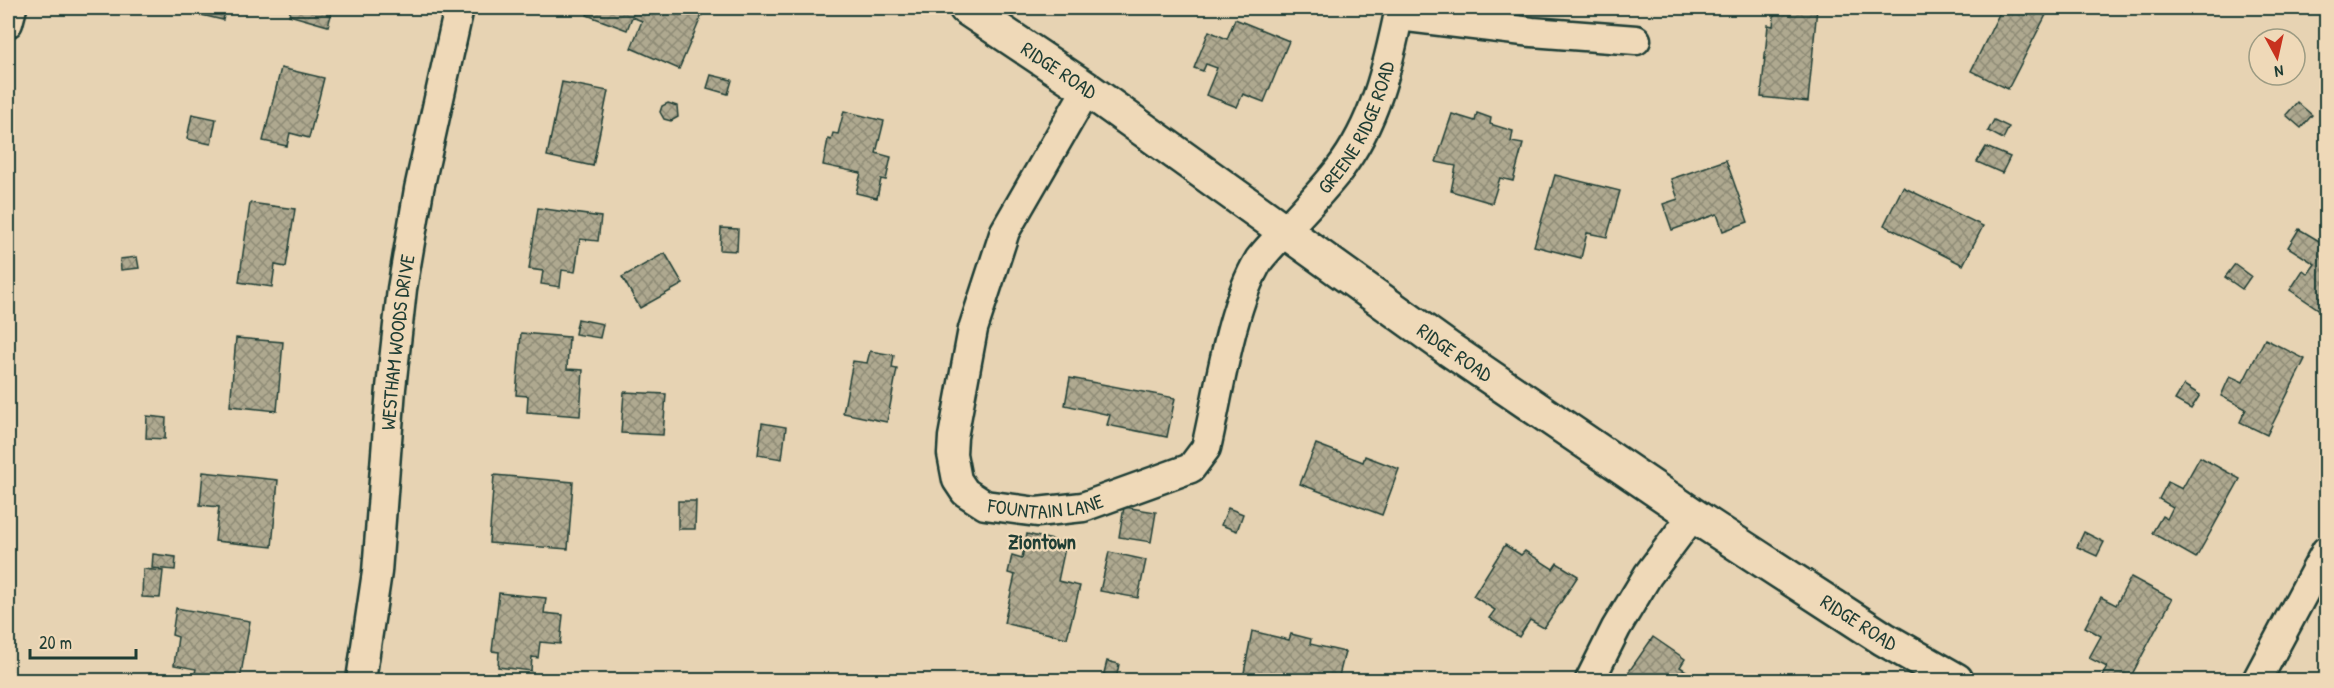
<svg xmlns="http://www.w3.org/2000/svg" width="2334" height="688" viewBox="0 0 2334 688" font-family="'Patrick Hand',sans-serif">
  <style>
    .building { fill: url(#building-cross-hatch); stroke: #1f3d34; stroke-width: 1.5 }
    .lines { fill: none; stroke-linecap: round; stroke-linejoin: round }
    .street-casing { stroke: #1f3d34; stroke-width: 33 }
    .secondary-casing { stroke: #1f3d34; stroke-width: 38 }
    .street { stroke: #efd9b8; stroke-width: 28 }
    .secondary { stroke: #efd9b8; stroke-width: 33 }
    .labels { text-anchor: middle; stroke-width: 4.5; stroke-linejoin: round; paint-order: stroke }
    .street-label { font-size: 20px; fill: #1f3d34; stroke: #efd9b8 }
    .neighbourhood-label { font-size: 21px; font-weight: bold; fill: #1f3d34; stroke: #efd9b8 }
  </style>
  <defs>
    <pattern id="building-cross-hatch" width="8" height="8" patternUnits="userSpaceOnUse" patternTransform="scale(1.5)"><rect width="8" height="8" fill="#afa990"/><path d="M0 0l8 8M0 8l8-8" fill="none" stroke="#8e8b76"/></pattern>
  </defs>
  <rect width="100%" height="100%" fill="#e7d3b3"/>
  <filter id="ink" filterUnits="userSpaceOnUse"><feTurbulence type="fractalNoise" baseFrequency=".0167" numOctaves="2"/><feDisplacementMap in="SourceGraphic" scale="12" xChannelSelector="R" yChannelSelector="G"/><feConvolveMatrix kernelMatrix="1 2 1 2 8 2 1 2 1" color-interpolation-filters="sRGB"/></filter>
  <g filter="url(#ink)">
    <g class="building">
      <polygon points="194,8 226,8 223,20 193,13"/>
      <polygon points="291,8 333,8 328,26 289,15"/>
      <polygon points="590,8 685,8 702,15 679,69 631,48 642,21 632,17 627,30 587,15"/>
      <polygon points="1775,8 1817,8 1808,102 1761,97 1768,25 1773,26"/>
      <polygon points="2002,8 2045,8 2049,9 2008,89 1971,71"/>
      <polygon points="1235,19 1289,41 1264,102 1243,94 1237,107 1206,95 1217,68 1206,64 1203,71 1194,68 1209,31 1227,39"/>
      <polygon points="281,68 324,78 309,138 290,133 287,146 263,141"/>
      <polygon points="711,75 732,80 728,94 707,88"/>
      <polygon points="562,82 608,91 593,166 547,156"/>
      <polygon points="2297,102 2312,115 2301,128 2286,115"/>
      <polygon points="668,103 677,106 678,117 671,121 664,119 660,112 662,106"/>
      <polygon points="844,111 884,121 876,153 891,157 886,180 881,179 877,198 856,193 861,173 823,165 828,139 831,140 833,133 838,134"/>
      <polygon points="1477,113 1491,118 1490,124 1513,131 1511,142 1523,144 1513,181 1500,178 1492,203 1451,191 1456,166 1436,162 1452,114 1475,121"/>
      <polygon points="192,114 216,119 211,144 187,139"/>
      <polygon points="1994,120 2009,127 2003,139 1988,131"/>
      <polygon points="1986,147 2010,157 2002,173 1977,162"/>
      <polygon points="1726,160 1748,222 1723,231 1717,214 1672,230 1663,204 1678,199 1671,179"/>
      <polygon points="1555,175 1620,191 1607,237 1587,233 1581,258 1534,246"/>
      <polygon points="1903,187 1983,226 1963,265 1884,225"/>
      <polygon points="250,203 295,209 286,267 275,265 272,287 239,282"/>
      <polygon points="538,208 601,217 598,241 580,239 575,272 562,270 560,287 541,284 543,271 529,269"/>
      <polygon points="721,228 738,229 737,251 720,250"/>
      <polygon points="2299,229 2326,245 2326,314 2290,290 2303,270 2308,274 2315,264 2288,247"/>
      <polygon points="665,253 683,284 640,308 622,277"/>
      <polygon points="137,257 139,268 121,270 120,259"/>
      <polygon points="2235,264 2251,276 2242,289 2225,277"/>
      <polygon points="578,319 603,324 600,338 575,334"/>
      <polygon points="521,333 569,337 567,369 583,370 580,416 527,412 528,396 516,395"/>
      <polygon points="236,338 283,342 277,411 230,406"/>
      <polygon points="2265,339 2305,359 2267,435 2240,422 2246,409 2221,396 2230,376 2243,382"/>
      <polygon points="870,351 894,355 892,368 897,369 887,422 843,413 853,361 867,363"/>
      <polygon points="1070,378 1175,398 1167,437 1107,425 1110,415 1065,405"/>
      <polygon points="2184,385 2200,395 2191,409 2175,400"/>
      <polygon points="624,392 666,394 663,435 621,433"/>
      <polygon points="147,416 166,418 165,439 146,438"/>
      <polygon points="762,423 786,427 782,459 758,455"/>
      <polygon points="1316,444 1363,462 1365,456 1399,469 1382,515 1300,484"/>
      <polygon points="2200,457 2240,479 2196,558 2152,533 2162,516 2167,519 2173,507 2159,499 2168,482 2182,489"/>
      <polygon points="203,472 278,480 272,547 215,541 219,507 200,505"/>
      <polygon points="494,475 573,482 568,549 489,543"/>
      <polygon points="678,501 696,501 695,529 678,529"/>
      <polygon points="1124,507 1156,512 1151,542 1119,537"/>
      <polygon points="1228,508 1243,514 1237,531 1221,525"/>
      <polygon points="2084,532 2104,542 2097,556 2077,547"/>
      <polygon points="1027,534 1066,543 1058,581 1080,586 1067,638 1004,623 1015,575 1008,573 1012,555 1022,558"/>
      <polygon points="1505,545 1521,555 1525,551 1553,569 1557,563 1578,576 1544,628 1530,620 1519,637 1489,618 1495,610 1473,596"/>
      <polygon points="1109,552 1146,560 1138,598 1100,591"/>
      <polygon points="153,554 176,557 175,570 152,568"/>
      <polygon points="143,569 163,571 160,598 142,597"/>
      <polygon points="2131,577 2172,599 2129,680 2100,680 2107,667 2089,658 2101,636 2085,627 2101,597 2116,605"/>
      <polygon points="499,593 546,598 544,613 563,615 560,644 540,642 538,658 532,657 531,671 498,667 499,652 492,651"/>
      <polygon points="176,608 250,621 240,680 195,673 196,669 174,665 178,637 172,635"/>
      <polygon points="1252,631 1289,640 1291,634 1311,639 1310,644 1345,652 1338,680 1254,680 1243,678"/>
      <polygon points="1653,637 1685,659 1680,667 1700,680 1623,680"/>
      <polygon points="1107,661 1119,664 1116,680 1103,677"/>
    </g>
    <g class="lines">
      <defs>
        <g id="street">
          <polyline points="1399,16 1532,32 1636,40"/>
          <polyline points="8,23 12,8"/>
          <path id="s1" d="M1087 89 1005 231 973 329 953 437 952 454 957 480 965 492 985 505 1037 512 1083 507 1191 468 1206 448C1219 393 1230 308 1259 260 1265 252 1273 244 1280 236 1299 215 1320 194 1338 171 1375 124 1388 66 1400 8"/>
          <path id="s2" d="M361 680 377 572 391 388 402 289 419 189 459 8"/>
          <polyline points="1590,680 1616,628 1648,575 1693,515"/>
          <polyline points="2257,680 2326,551"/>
        </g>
        <g id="secondary">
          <path id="s3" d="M966 8 1087 89 1449 349 1693 515 1884 639 1956 680"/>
        </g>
      </defs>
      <use href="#street" class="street-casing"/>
      <use href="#secondary" class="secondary-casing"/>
      <use href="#street" class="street"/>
      <use href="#secondary" class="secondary"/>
    </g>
  </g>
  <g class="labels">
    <g class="street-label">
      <text dy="7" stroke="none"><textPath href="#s3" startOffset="112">RIDGE ROAD</textPath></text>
      <text dy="7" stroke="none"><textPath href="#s1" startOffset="1060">GREENE RIDGE ROAD</textPath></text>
      <text dy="7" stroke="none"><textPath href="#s2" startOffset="340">WESTHAM WOODS DRIVE</textPath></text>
      <text dy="7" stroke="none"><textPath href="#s3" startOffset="598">RIDGE ROAD</textPath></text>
      <text dy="7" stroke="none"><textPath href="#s1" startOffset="520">FOUNTAIN LANE</textPath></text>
      <text dy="7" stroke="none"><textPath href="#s3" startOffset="1084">RIDGE ROAD</textPath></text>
    </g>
    <g class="neighbourhood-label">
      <text x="1042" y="549">Ziontown</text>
    </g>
  </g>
  <rect width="2334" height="688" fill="none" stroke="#efd9b8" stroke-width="30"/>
  <rect x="15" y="15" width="2304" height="658" fill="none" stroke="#1f3d34" stroke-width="2" filter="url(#ink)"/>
  <g transform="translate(2277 57) rotate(172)"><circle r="28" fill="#efd9b8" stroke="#9c9b83" stroke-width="1.5"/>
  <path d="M0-4.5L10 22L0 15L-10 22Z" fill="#c8321e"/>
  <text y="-9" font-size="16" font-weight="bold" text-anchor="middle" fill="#1f3d34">N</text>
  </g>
  <path d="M30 649v9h106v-9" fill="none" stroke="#1f3d34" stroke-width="3"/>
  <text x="39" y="649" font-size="18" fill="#1f3d34" stroke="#efd9b8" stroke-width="4.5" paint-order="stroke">20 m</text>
</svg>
